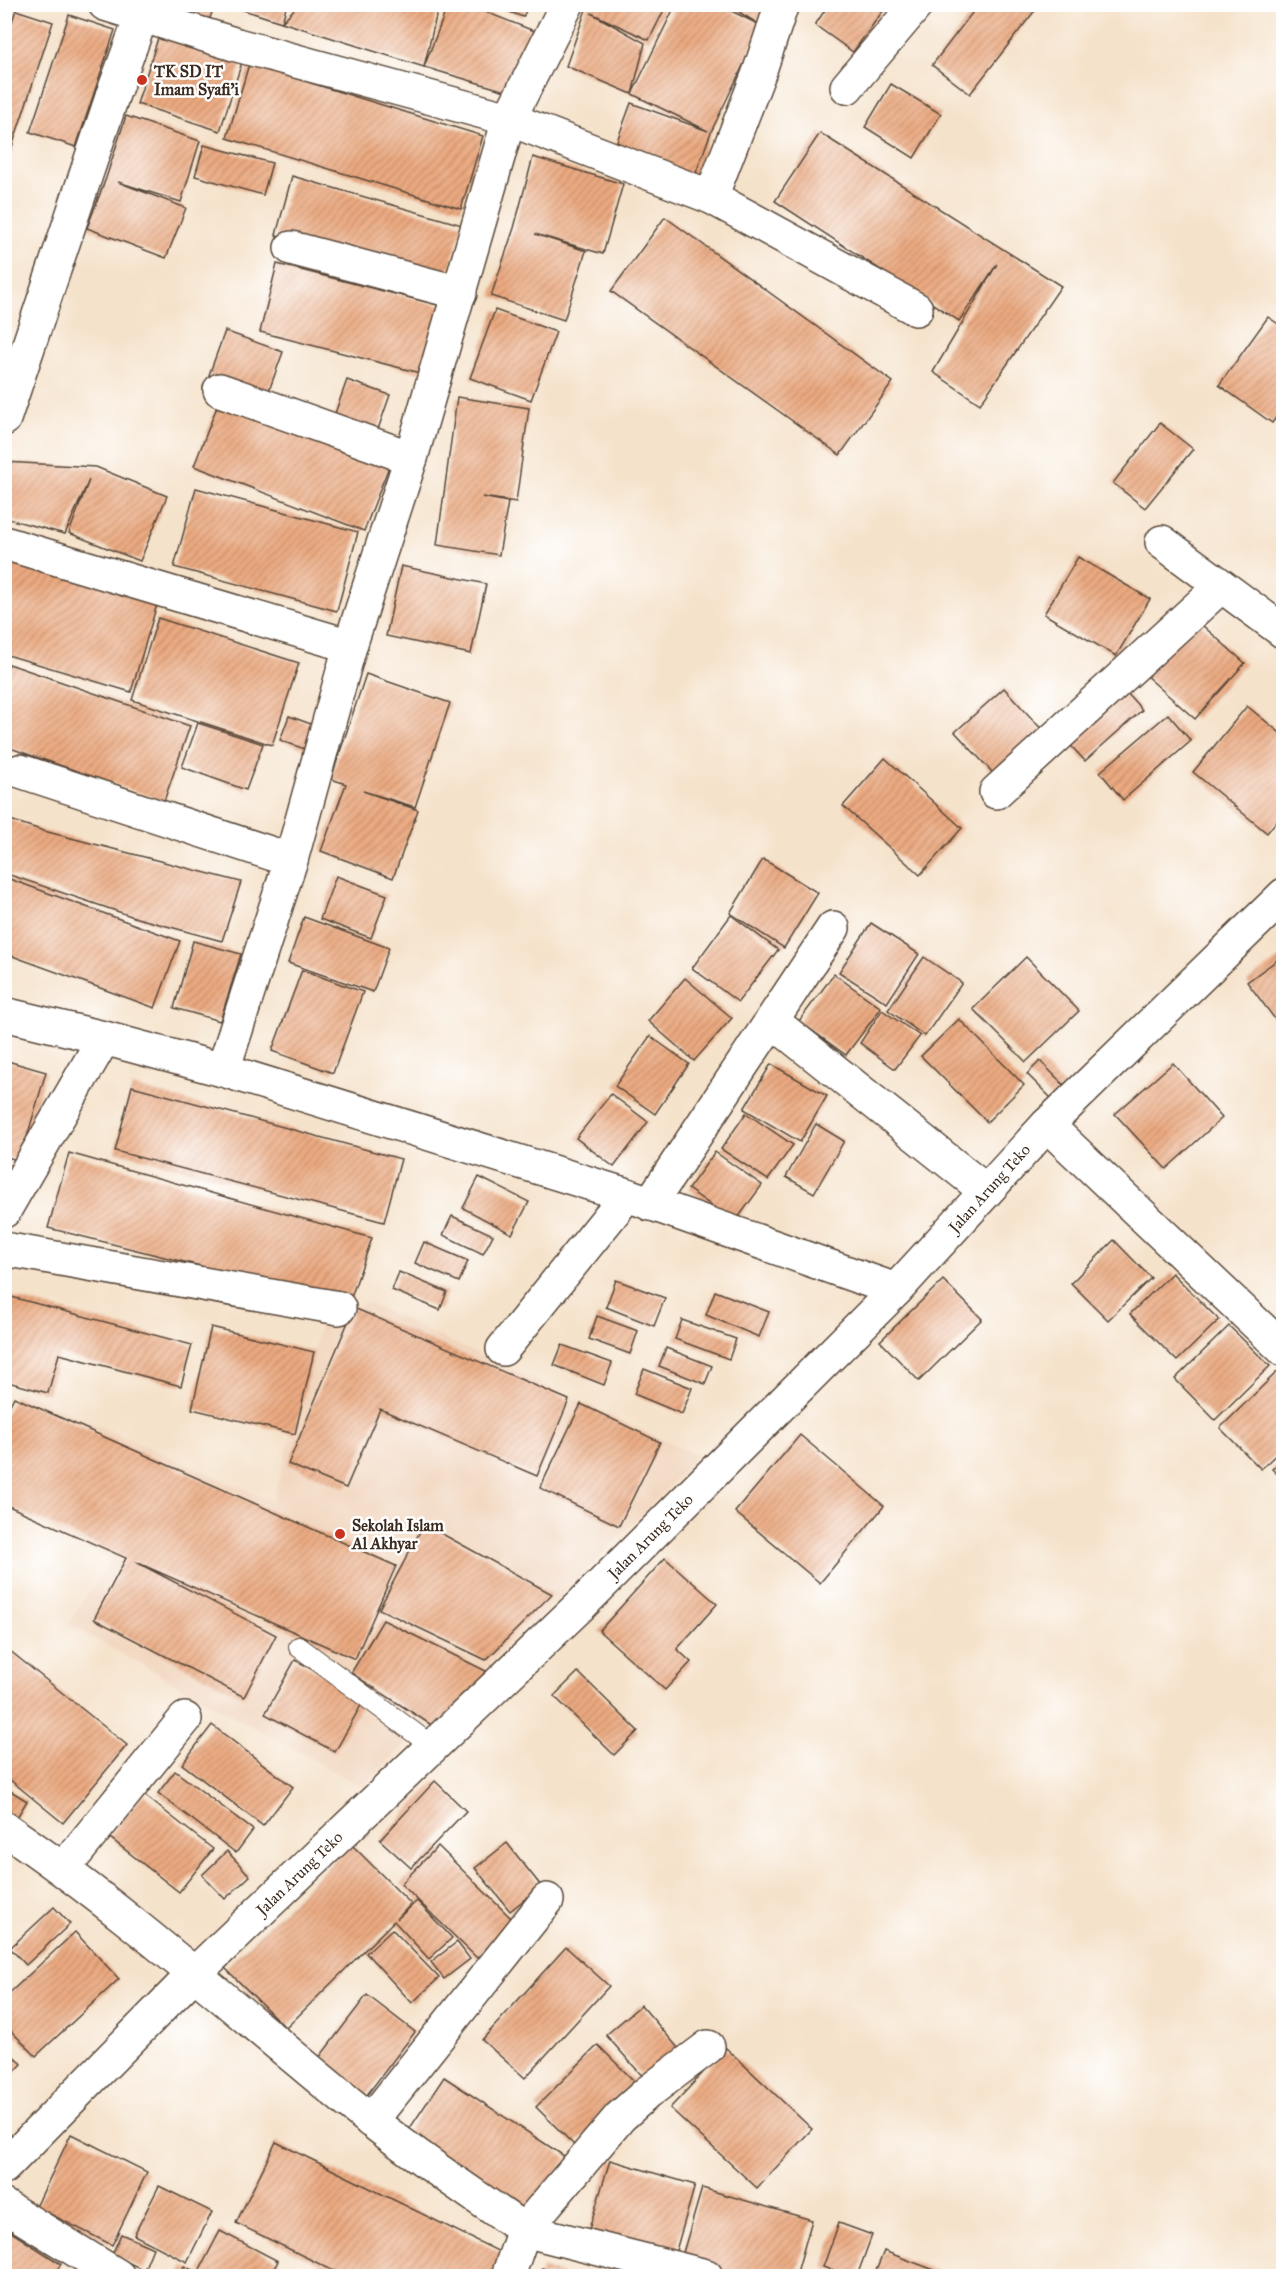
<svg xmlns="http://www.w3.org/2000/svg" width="1288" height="2281" viewBox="0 0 1288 2281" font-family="'IM FELL Great Primer',serif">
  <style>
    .built { fill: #f1d5bd }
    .building { fill: url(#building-hatch) }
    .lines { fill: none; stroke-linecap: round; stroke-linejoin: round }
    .service-casing { stroke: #574638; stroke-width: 22 }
    .minor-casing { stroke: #574638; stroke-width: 36 }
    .service { stroke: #fff; stroke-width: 20 }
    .minor { stroke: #fff; stroke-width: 33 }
    .poi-dot { fill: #c8321e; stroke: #fff; stroke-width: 2 }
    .labels { text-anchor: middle; stroke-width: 5; stroke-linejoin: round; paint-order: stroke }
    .poi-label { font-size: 16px; font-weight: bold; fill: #3b2a1e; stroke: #fff; text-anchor: start }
    .street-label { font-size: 16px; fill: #3b2a1e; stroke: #fff }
  </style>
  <defs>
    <pattern id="building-hatch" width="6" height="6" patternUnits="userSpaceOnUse" patternTransform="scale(1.5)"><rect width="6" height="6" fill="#ecaa81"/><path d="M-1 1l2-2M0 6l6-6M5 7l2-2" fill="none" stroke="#c08b69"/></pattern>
  </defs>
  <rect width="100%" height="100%" fill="#fff"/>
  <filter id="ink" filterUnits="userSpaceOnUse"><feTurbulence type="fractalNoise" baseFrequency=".0167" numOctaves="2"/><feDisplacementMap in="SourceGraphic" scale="12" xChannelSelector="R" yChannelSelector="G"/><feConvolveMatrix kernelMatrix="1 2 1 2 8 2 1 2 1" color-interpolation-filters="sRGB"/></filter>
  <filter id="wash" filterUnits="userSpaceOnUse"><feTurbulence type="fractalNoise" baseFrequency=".008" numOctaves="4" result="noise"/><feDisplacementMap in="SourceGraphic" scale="24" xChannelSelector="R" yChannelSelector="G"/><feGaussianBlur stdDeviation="1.35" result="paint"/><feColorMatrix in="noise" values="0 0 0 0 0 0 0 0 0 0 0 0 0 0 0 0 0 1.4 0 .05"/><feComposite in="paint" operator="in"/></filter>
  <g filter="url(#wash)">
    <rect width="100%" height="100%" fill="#f5e2ca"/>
    <polygon class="built" points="367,1303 698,1456 581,1576 362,1787 68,1624 110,1561 5,1506 5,1421 18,1391 273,1502 323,1315"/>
    <g id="blocks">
      <g class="building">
        <polygon points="144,4 215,4 206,29"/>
        <polygon points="238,4 287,4 282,22 299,4 439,4 424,67 448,5 468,5 534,31 509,92 424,67 237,8"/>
        <polygon points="489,4 529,4 523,17"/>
        <polygon points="588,4 667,4 649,40 591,13 645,43 632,94 676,4 717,4 760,25 726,4 769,4 762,26 711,132 693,181 613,152 631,103 708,131 632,94 566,66"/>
        <polygon points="829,4 888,4 853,52 815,25"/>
        <polygon points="979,4 1040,4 970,94 932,65"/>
        <polygon points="16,10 53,22 5,168 4,44"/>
        <polygon points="69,15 115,30 76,147 30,132"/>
        <polygon points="159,35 242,62 220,131 137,104"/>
        <polygon points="249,64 483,136 461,209 227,138"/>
        <polygon points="891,84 941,114 914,158 865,127"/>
        <polygon points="126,116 200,141 181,202 118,182 186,208 166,258 87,228 106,178"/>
        <polygon points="820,133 1061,286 980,404 933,372 997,264 959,321 775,201"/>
        <polygon points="204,145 272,163 263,195 195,176"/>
        <polygon points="533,157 623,184 603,254 535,234 586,251 564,320 491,296 514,228"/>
        <polygon points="292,176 462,225 446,284 276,235"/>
        <polygon points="665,217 893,382 840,455 611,291"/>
        <polygon points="277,264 450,308 432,376 260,332"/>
        <polygon points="495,310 556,332 531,400 470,378"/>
        <polygon points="1268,317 1284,328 1284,407 1272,423 1219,385"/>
        <polygon points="225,331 283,352 267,396 209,375"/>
        <polygon points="347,380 390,395 376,435 333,419"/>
        <polygon points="221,396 391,461 364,531 194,466"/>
        <polygon points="457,397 529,408 516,502 482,497 508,502 499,555 437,545"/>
        <polygon points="1160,423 1193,449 1145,508 1113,483"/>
        <polygon points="4,462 96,467 167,496 140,561 69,533 89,480 65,534 4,518"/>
        <polygon points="196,488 358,532 337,611 174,567"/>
        <polygon points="4,556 158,601 131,692 4,654"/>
        <polygon points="1078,557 1150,599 1116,656 1044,614"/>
        <polygon points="401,566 486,584 471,654 386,636"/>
        <polygon points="158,618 299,663 272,745 132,700"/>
        <polygon points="1194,618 1245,663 1195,719 1144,674"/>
        <polygon points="9,664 190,726 164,801 4,746 4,676"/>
        <polygon points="366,674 450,703 415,807 363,791 418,810 393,878 321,851 346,784 331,779"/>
        <polygon points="1120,685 1142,710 1085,761 1062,736"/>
        <polygon points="1004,688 1054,743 1006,787 955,732"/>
        <polygon points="1247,706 1284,736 1284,812 1267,833 1193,772"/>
        <polygon points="1168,714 1191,741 1123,800 1100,772"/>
        <polygon points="289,716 319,727 310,751 280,740"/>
        <polygon points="198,723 263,744 246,790 182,767"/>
        <polygon points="885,758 962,828 920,875 843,806"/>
        <polygon points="4,818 44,831 241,882 222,941 137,918 4,873"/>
        <polygon points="763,859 818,893 784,948 730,913"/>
        <polygon points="336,876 387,895 371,938 320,919"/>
        <polygon points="4,877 180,941 155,1008 4,953"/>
        <polygon points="731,915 778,950 738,1002 692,968"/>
        <polygon points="304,917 389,948 373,992 288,963"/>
        <polygon points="871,923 919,954 887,1003 839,972"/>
        <polygon points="193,941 241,954 220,1021 174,1008"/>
        <polygon points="1284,955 1284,1031 1247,982"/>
        <polygon points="924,957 962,983 925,1036 888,1010"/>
        <polygon points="1026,957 1079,1011 1026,1062 973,1009"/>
        <polygon points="302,970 363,992 333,1073 272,1051"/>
        <polygon points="834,974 881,1008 846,1055 799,1021"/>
        <polygon points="685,978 732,1018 694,1061 648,1021"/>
        <polygon points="882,1010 920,1036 895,1069 860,1043"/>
        <polygon points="959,1019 1024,1085 987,1122 921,1056"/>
        <polygon points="650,1036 689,1064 655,1114 615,1086"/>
        <polygon points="4,1060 46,1072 20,1161 4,1156"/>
        <polygon points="1040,1061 1065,1086 1052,1099 1027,1074"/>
        <polygon points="1173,1063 1222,1118 1166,1169 1115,1114"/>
        <polygon points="771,1064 827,1096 800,1142 744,1109"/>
        <polygon points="132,1086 401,1159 384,1222 115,1151"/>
        <polygon points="611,1094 648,1122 614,1167 576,1138"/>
        <polygon points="746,1113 793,1145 768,1180 721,1149"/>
        <polygon points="816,1124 844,1141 814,1193 786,1177"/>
        <polygon points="715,1152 762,1185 735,1222 688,1189"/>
        <polygon points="69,1153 372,1238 349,1303 48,1228"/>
        <polygon points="479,1177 529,1202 512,1234 463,1208"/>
        <polygon points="452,1216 493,1235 483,1254 443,1235"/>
        <polygon points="1114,1240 1151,1278 1108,1320 1071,1283"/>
        <polygon points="424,1242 468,1261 459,1282 415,1263"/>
        <polygon points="399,1272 447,1292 440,1310 392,1290"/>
        <polygon points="1172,1273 1219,1320 1177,1361 1130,1314"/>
        <polygon points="616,1280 665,1298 654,1326 606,1307"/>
        <polygon points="943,1280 982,1319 919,1381 880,1341"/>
        <polygon points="715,1291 769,1312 759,1337 706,1315"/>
        <polygon points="4,1295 192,1345 181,1386 59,1354 48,1393 4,1381"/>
        <polygon points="354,1308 569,1400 537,1476 380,1409 346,1488 288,1464"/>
        <polygon points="597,1316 638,1331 630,1354 589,1339"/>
        <polygon points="682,1320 736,1339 729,1359 675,1339"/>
        <polygon points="1229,1326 1270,1366 1215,1420 1175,1379"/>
        <polygon points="211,1327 314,1352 295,1434 192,1409"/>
        <polygon points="562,1345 612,1363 604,1385 554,1365"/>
        <polygon points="666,1348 712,1366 705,1384 659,1366"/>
        <polygon points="644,1369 692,1388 682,1414 634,1394"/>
        <polygon points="1279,1370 1284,1374 1284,1447 1261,1469 1220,1428"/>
        <polygon points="14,1397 396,1566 355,1659 136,1562 276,1635 244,1697 94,1619 126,1558 4,1504 4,1417"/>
        <polygon points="581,1404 660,1442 619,1526 540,1488"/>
        <polygon points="800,1435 884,1506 820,1583 735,1512"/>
        <polygon points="1284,1458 1284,1480 1272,1469"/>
        <polygon points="424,1524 552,1594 486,1660 379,1609"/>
        <polygon points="665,1558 717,1604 677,1649 691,1662 665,1690 599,1631"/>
        <polygon points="383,1620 490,1673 436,1728 351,1673"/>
        <polygon points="4,1646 127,1745 63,1823 4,1775"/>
        <polygon points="295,1660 365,1698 335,1752 265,1714"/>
        <polygon points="578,1672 638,1731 614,1755 554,1696"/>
        <polygon points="212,1725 293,1787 263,1826 182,1764"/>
        <polygon points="175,1771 253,1830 236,1853 158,1793"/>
        <polygon points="435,1781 466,1811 411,1868 380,1840"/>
        <polygon points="6,1788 27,1801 13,1824 4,1819"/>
        <polygon points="143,1794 213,1849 179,1892 109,1837"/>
        <polygon points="507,1843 541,1886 510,1911 475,1868"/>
        <polygon points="351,1844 411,1904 397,1919 417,1901 452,1938 429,1959 394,1921 286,2028 225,1968"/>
        <polygon points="438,1846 514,1921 477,1958 401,1884"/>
        <polygon points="227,1851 250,1876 225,1899 202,1875"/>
        <polygon points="54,1907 70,1924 26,1965 10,1948"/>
        <polygon points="392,1929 439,1978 412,2003 366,1953"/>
        <polygon points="75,1932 119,1979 36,2056 4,2024 4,1998"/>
        <polygon points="457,1942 470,1959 444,1979 431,1962"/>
        <polygon points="566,1947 609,1986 525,2078 482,2040"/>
        <polygon points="367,1995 415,2032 360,2104 312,2067"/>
        <polygon points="641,2005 679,2049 645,2079 606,2035"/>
        <polygon points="598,2045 637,2084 574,2145 536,2107"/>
        <polygon points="4,2047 22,2064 4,2082"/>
        <polygon points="726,2048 812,2129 757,2188 670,2108"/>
        <polygon points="444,2077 567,2158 527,2217 404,2137"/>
        <polygon points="71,2134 147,2172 112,2245 36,2207"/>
        <polygon points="276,2142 508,2256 498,2276 344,2276 236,2223"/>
        <polygon points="610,2160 695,2185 673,2261 587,2236"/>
        <polygon points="159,2186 212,2212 187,2262 134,2235"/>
        <polygon points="702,2188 812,2220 796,2276 727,2276 680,2263"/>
        <polygon points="839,2223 872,2235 857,2276 849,2276 823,2267"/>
        <polygon points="8,2230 61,2264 53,2276 4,2276 4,2235"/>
        <polygon points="220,2231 278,2261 270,2276 210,2276 199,2271"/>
        <polygon points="121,2234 153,2248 144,2270 112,2255"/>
        <polygon points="884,2251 942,2273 941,2276 874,2276"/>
        <polygon points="184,2266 204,2276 179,2276"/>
        <polygon points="542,2268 565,2276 539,2276"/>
      </g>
    </g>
  </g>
  <g filter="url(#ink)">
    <use href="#blocks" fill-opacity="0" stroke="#574638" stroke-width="1.5"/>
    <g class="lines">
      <defs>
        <polyline id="service" points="299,1647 432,1746"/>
        <g id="minor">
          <polyline points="105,4 237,45 509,119 711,197 916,309"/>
          <polyline points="847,87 917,4"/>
          <polyline points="711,197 759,73 782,4"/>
          <polyline points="291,248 460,293"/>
          <polyline points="220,390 411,458"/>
          <polyline points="4,419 113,94 142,15"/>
          <polyline points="1162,542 1284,632"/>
          <polyline points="4,543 350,646"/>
          <polyline points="20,771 291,860"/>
          <polyline points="996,792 1221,586"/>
          <polyline points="4,1014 104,1038"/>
          <polyline points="772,1021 986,1191"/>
          <polyline points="223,1070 627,1195 896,1290"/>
          <polyline points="1047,1125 1284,1350"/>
          <polyline points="650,1204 833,928"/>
          <polyline points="4,1211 104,1038 223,1070 291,860 350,646 411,458 509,119 567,4"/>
          <polyline points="4,1249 339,1308"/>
          <polyline points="503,1349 627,1195"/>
          <path d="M4 1828C134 1916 248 2022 369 2119 419 2159 473 2194 524 2230L620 2117 647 2093 708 2047"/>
          <polyline points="64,1868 185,1719"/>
          <polyline points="371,2121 547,1900"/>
          <polyline points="4,2167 195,1973 582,1604 896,1290 1047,1125 1284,895"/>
          <polyline points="4,2206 118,2276"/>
          <polyline points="508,2276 524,2230 706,2276"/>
        </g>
      </defs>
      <use href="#service" class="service-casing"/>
      <use href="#minor" class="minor-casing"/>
      <use href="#service" class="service"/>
      <use href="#minor" class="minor"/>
    </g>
  </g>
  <g class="poi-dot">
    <circle cx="142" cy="80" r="6"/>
    <circle cx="340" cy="1534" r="6"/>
  </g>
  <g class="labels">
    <g class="poi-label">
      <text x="154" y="77">TK SD IT<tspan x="154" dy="18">Imam Syafi'i</tspan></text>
      <text x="352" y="1531">Sekolah Islam<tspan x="352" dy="18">Al Akhyar</tspan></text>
    </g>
    <g class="street-label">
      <text transform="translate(989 1188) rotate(-48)" y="6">Jalan Arung Teko</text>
      <text transform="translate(650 1536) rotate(-45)" y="6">Jalan Arung Teko</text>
      <text transform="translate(299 1873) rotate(-44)" y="6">Jalan Arung Teko</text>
    </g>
  </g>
  <rect width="1288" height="2281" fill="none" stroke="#fff" stroke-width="24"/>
</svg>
